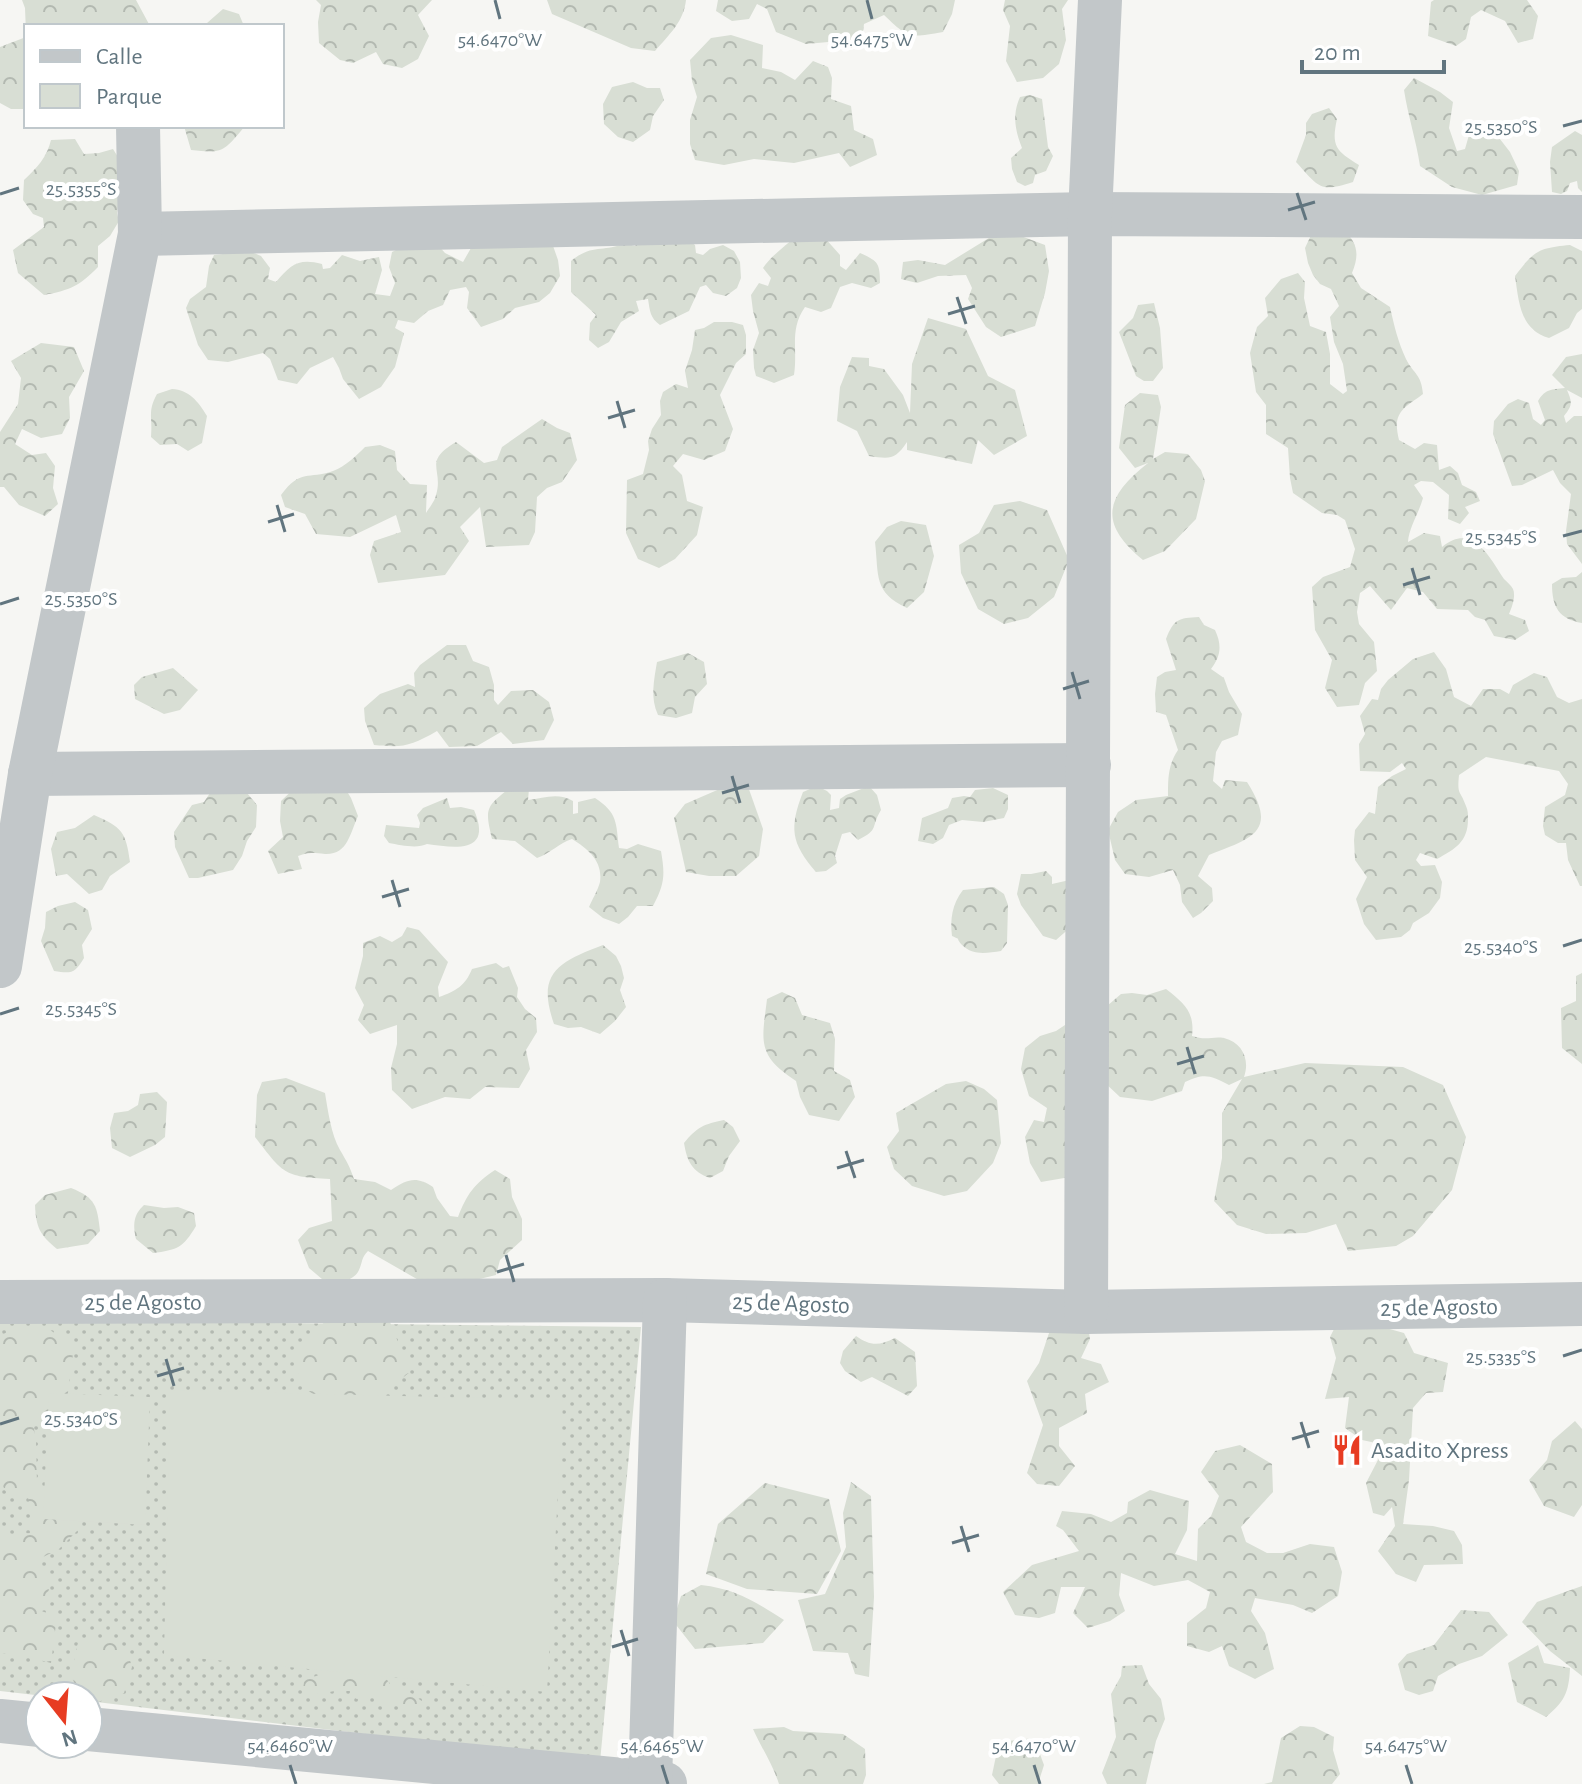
<svg xmlns="http://www.w3.org/2000/svg" width="1582" height="1784" viewBox="0 0 1582 1784" font-family="'Alegreya Sans',sans-serif">
  <style>
    .green { fill: url(#green-dots) }
    .forest { fill: url(#forest-crowns) }
    .pitch { fill: #d8ded4 }
    .lines { fill: none; stroke-linecap: round; stroke-linejoin: round }
    .minor { stroke: #c2c7c9; stroke-width: 44 }
    .ticks { fill: none; stroke: #61757f; stroke-width: 3 }
    .labels { text-anchor: middle; stroke-width: 8; stroke-linejoin: round; paint-order: stroke }
    .street-label { font-size: 24px; fill: #61757f; stroke: #fff }
    .poi-label { font-size: 24px; fill: #61757f; stroke: #fff; text-anchor: start }
    .ticks-label { font-size: 20px; text-anchor: middle; fill: #61757f; stroke: #fff; stroke-width: 8; stroke-linejoin: round; paint-order: stroke }
  </style>
  <defs>
    <pattern id="green-dots" width="8" height="8" patternUnits="userSpaceOnUse" patternTransform="scale(2)"><rect width="8" height="8" fill="#d8ded4"/><path d="M2 2h.1M6 6h.1" fill="none" stroke="#b3b9b1" stroke-width="1.8" stroke-linecap="round"/></pattern>
    <pattern id="forest-crowns" width="20" height="18" patternUnits="userSpaceOnUse" patternTransform="scale(2)"><rect width="20" height="18" fill="#d8ded4"/><path d="M2 6a3 3 0 1 1 6 0M12 15a3 3 0 1 1 6 0" fill="none" stroke="#b3b9b1"/></pattern>
  </defs>
  <rect width="100%" height="100%" fill="#f6f6f3"/>
  <polygon class="green" points="0,1320 641,1327 600,1762 88,1701 88,1696 44,1696 0,1691"/>
  <g class="forest">
    <polygon points="22,0 136,0 150,26 26,26 26,33 25,8"/>
    <polygon points="316,0 432,0 418,15 429,36 418,59 402,68 383,64 376,52 353,63 340,60 319,43 318,22 321,5"/>
    <path d="M547 0H686C684 21 669 35 655 51L631 48 552 14Z"/>
    <path d="M718 0H955L952 14 943 32C909 38 909 39 884 15L864 24 862 39 806 44 776 32 767 9 757 4 749 19 732 21 716 11Z"/>
    <polygon points="1005,0 1068,0 1062,9 1066,40 1059,64 1043,78 1017,82 1006,61 1010,26 1003,10"/>
    <polygon points="1434,0 1527,0 1538,16 1533,39 1518,43 1505,21 1481,10 1471,17 1466,39 1456,46 1428,36 1431,2"/>
    <polygon points="223,9 239,14 244,26 189,26 189,24 207,23"/>
    <polygon points="731,35 763,45 762,68 781,72 795,80 813,61 828,67 832,78 831,99 851,106 854,130 873,139 877,155 850,167 839,153 794,163 754,159 724,165 695,160 690,144 690,120 697,97 692,81 690,60 711,38"/>
    <polygon points="26,37 26,109 11,109 0,103 0,47"/>
    <path d="M1414 78 1440 92 1453 102 1449 128 1457 151 1465 149 1469 135 1486 121 1510 152 1519 171 1517 185 1482 195 1452 187 1420 166C1416 140 1408 116 1404 90Z"/>
    <polygon points="633,82 647,88 660,88 664,100 653,116 650,130 633,142 618,137 604,124 603,104 612,87"/>
    <path d="M1030 95 1042 99 1048 147 1053 156 1046 171 1035 175 1033 183 1025 186 1017 182 1012 169 1011 158 1022 148C1015 130 1012 115 1020 97Z"/>
    <path d="M1329 108 1337 119C1331 146 1336 151 1359 165L1353 182C1319 193 1319 187 1296 162L1306 135V123L1312 114Z"/>
    <path d="M184 126H245C224 151 224 154 191 150Z"/>
    <polygon points="1575,131 1582,135 1582,192 1578,188 1577,181 1570,183 1567,191 1561,194 1552,192 1550,162 1552,147"/>
    <path d="M75 139 84 154 99 153 113 149 126 170 117 213 119 221 110 236 98 246V267C79 286 71 290 44 295L18 273 13 250 44 227 43 218 33 214 23 200 24 180C37 168 47 157 51 140Z"/>
    <path d="M1340 225C1356 242 1361 251 1352 273L1361 288 1390 307C1394 325 1398 342 1406 359 1414 375 1421 373 1423 394 1403 409 1392 412 1399 440L1415 449 1424 443 1437 445 1439 470 1450 466 1458 473 1462 485 1476 492 1480 501 1465 507 1469 513 1460 524 1448 519 1449 495 1433 482 1421 481 1414 485 1423 498C1419 513 1409 527 1408 542L1424 533 1440 536 1442 547C1473 522 1489 557 1504 579 1507 582 1511 585 1513 589 1516 596 1512 607 1509 614L1525 620 1529 631 1515 640 1494 636 1485 620 1475 617 1468 610 1437 609 1423 592 1407 588 1391 610 1370 586 1360 593 1357 612 1359 624 1374 642 1377 671 1365 683 1359 705 1337 707 1325 688 1332 660 1315 630 1312 587 1323 577 1350 567 1355 549 1345 520 1337 515 1322 513 1293 493 1290 478 1288 448 1266 434V405L1256 392 1250 353 1257 327 1268 316 1265 298 1281 279 1298 273 1305 282 1304 298 1310 326 1326 332 1330 354V384L1343 394 1347 391 1343 364 1334 342 1330 317 1339 306 1331 289 1320 284 1313 275 1308 263 1305 248 1312 233Z"/>
    <polygon points="997,233 1021,236 1045,245 1049,271 1045,293 1035,326 1001,337 986,327 968,299 972,288 966,275 938,276 917,283 901,279 903,262 918,260 945,265"/>
    <path d="M795 237H824L840 255V266L846 270 860 253C878 261 880 263 880 283L871 288 852 283 840 287 831 308 821 312 805 307C789 330 798 349 794 375L774 383 756 376 754 368 753 350 759 333 753 311 751 295 759 283 768 286 771 278 763 268C771 256 784 247 795 237Z"/>
    <path d="M688 240 695 245 696 253 703 255 710 249 723 245 734 251 740 262 741 278 737 288 726 296 713 293 706 285 700 287 689 311 660 325C650 318 650 311 648 299L636 301 639 311 621 322 609 342 598 348 589 340 590 323 596 315 571 292V261C593 243 603 253 625 243L635 246 639 242Z"/>
    <path d="M410 243H436L445 253 463 262 471 248 552 243 558 260 560 276 550 293 539 302 515 308 503 319 481 327 467 308 469 292 466 287 450 290 443 305 428 311 414 323 398 320 395 328 404 333 395 367 381 387 359 399 343 379 339 368 333 357 310 368 297 384 278 380 270 359 263 353 228 362 208 360 198 345 186 308 190 299 206 287 209 266 214 255 249 251 261 256 270 268 268 279 276 282C291 264 299 258 322 264L323 269 330 268 342 255 360 261 379 257 382 270 375 294 390 296 395 283 389 267 392 252Z"/>
    <path d="M1570 245 1582 251V309L1577 313 1569 328 1549 338C1520 329 1519 303 1515 276 1534 251 1538 248 1570 245Z"/>
    <polygon points="1154,303 1160,328 1163,368 1153,381 1144,381 1136,376 1119,332 1133,318 1138,305"/>
    <path d="M928 318 966 329 988 376 1015 390 1027 436 994 455 978 440 972 464 907 450V442C895 460 890 459 869 456L857 431 837 421 840 387 852 357 869 358V366L884 369 903 395 910 413 912 364Z"/>
    <polygon points="714,322 732,322 743,325 746,335 746,354 736,363 720,395 733,429 725,451 704,460 683,454 673,466 682,475 687,501 703,507 697,535 675,559 659,568 638,559 626,533 627,480 643,474 649,450 648,441 652,429 661,415 660,401 663,392 676,384 688,388 685,371 692,350 695,330 704,328"/>
    <polygon points="41,343 74,347 84,371 69,397 70,418 62,434 41,438 22,429 15,444 32,455 46,453 55,466 53,488 58,504 45,516 19,505 4,487 0,487 0,432 18,404 21,378 11,361"/>
    <path d="M1582 354V398L1567 390C1572 402 1573 405 1564 416L1566 423 1574 416H1582V564L1567 544 1566 531 1571 494 1560 483 1553 470 1522 485 1512 486 1493 434 1494 421 1508 404 1518 399 1529 403 1533 419 1541 425 1545 420 1538 401C1546 388 1551 390 1565 388L1552 375 1566 357Z"/>
    <path d="M172 389C189 390 198 401 207 416L202 443 188 451 177 444 160 445 151 437C153 417 147 412 157 394Z"/>
    <path d="M1140 393 1158 395 1161 407 1153 459 1165 452 1188 454 1201 470 1205 481 1196 519 1165 551 1143 560C1098 523 1105 497 1148 463L1135 468 1119 448 1125 405Z"/>
    <path d="M542 419 557 428 570 433 577 460 562 482 547 488 537 497 535 532 529 545 486 547 480 507 460 527 469 541 445 575 378 583 370 555 374 541 401 532 396 515 350 537 316 534 305 514 285 507 281 495C301 468 308 480 333 471 346 466 356 456 365 447L380 445 395 451 397 470 410 484 427 485 426 513C429 508 435 501 436 495 444 469 422 462 456 442L484 463 497 460 502 447Z"/>
    <polygon points="1020,501 1047,510 1069,560 1054,597 1028,618 1004,624 978,609 961,573 959,545 979,533 994,505"/>
    <path d="M901 521 926 525 934 556 924 592 907 608C873 592 879 576 875 542L887 527Z"/>
    <path d="M1582 572V623C1559 619 1552 607 1552 584L1562 578 1576 577Z"/>
    <path d="M1199 617 1204 625 1215 630C1222 645 1221 656 1211 669L1224 678 1229 692 1242 714 1238 735 1222 741 1216 752 1213 781 1222 789 1225 780 1247 782C1279 832 1252 838 1209 855L1198 876 1212 888 1213 901 1201 913 1193 918 1182 902 1180 885 1173 870 1149 877 1125 874 1115 860 1108 830 1118 812 1136 800 1168 796C1168 778 1168 765 1178 750L1166 715 1156 712 1155 694 1157 677 1165 672 1176 670 1166 639C1174 619 1178 618 1199 617Z"/>
    <path d="M447 645H466L473 661 489 667 494 685V700L498 705 511 691 533 690 549 702 554 720 544 740 513 744 501 732 477 746 449 747 437 731C411 746 403 748 374 745L365 721 364 708 380 694 408 684 415 687 414 673 420 665Z"/>
    <path d="M1434 652 1446 669 1454 697 1471 706 1483 689H1500L1509 694 1513 685 1534 673 1547 677 1557 697 1569 703 1582 699V886H1580L1568 860 1566 843H1558L1545 835 1543 826 1545 807 1565 795 1568 784 1559 771 1486 757 1459 775C1457 796 1460 789 1466 806 1468 810 1468 815 1468 819 1468 842 1455 849 1437 859L1420 853 1416 860 1421 866 1435 865 1442 882 1440 898 1429 913 1413 923 1410 930 1401 937 1376 940 1364 924 1356 899 1367 877 1355 860 1354 840 1355 830 1369 812 1375 814 1378 787 1392 776 1406 769 1402 763 1390 772 1360 771 1359 744 1365 734 1360 716 1372 699 1378 700 1381 689 1388 680 1413 659Z"/>
    <path d="M688 653 704 662 707 684 695 697 692 713 676 718 658 715C650 698 654 680 657 662Z"/>
    <polygon points="173,668 198,690 180,710 164,714 135,699 134,685 142,677"/>
    <polygon points="745,778 763,829 759,856 736,876 709,876 686,872 674,818 685,804"/>
    <path d="M304 779 340 780 351 798 358 816C350 833 348 855 325 854 313 853 310 852 298 856L302 869 278 874 268 851 283 837 280 821 281 801Z"/>
    <path d="M817 786 827 791 831 795 830 810 839 808 840 799 846 795 869 786 877 795 881 810C870 828 880 829 858 840L850 832 842 834 835 856 837 863 826 871 816 872C791 843 789 828 803 792Z"/>
    <polygon points="214,787 247,793 257,805 256,827 247,841 242,856 233,870 198,878 189,878 175,847 174,832 192,805 204,802"/>
    <path d="M510 788 529 789 528 800C544 798 558 792 573 801V814L578 813V802L595 798C618 813 616 823 619 848L627 849 638 844 661 851C665 875 665 883 653 906H637L628 917 619 924 603 918 589 907C592 900 598 890 600 882 603 861 588 849 572 839 559 843 551 853 537 858L515 841 492 839C485 809 485 807 510 788Z"/>
    <polygon points="993,788 1008,795 1008,809 1004,818 983,822 962,820 949,825 943,838 933,844 918,841 922,818 948,808 952,798 964,796 970,797 975,790"/>
    <path d="M447 798 450 808 461 807 474 810C493 854 455 848 427 844 417 849 400 845 389 843L384 836 386 825 419 828 420 823 417 815 423 808Z"/>
    <path d="M94 815C122 827 126 832 130 862L110 876 102 890 89 894 67 874 56 876 51 849 57 832 75 828Z"/>
    <polygon points="1046,871 1052,877 1052,884 1074,879 1072,926 1056,940 1043,936 1021,905 1017,894 1021,874 1031,874"/>
    <path d="M994 887 1004 894 1008 905 1007 943 1001 951C987 953 973 956 962 945 954 936 963 941 952 936 950 919 952 904 963 890Z"/>
    <path d="M75 902 88 910 92 929 82 945 84 958C75 973 72 974 54 971L41 941 45 928 46 912 58 906Z"/>
    <path d="M407 927 419 930 448 962 438 987 439 997C456 991 465 986 472 969L496 963 503 968 509 966 518 988 517 997 525 1009 536 1018 537 1032 526 1050 530 1069 519 1088 485 1087 470 1099 445 1097 412 1109 392 1090 391 1068 397 1044V1025L370 1034 358 1020 364 1005 355 988 363 956V943L380 936 392 942 402 936Z"/>
    <path d="M603 945 616 956 621 966 624 978 620 990 626 1007 615 1021 600 1034 581 1027 568 1028 554 1024C536 973 558 962 603 945Z"/>
    <polygon points="1582,973 1582,1064 1562,1048 1561,1008 1576,1001 1576,976"/>
    <path d="M1166 989C1184 1003 1195 1012 1192 1036 1207 1041 1212 1036 1224 1038 1243 1043 1250 1060 1244 1077L1305 1063 1403 1067 1443 1085 1466 1137 1452 1190 1413 1236 1396 1246 1348 1251 1336 1224 1306 1233 1266 1234 1237 1225 1214 1201 1222 1158V1113L1242 1079 1229 1085C1210 1075 1204 1073 1185 1082L1182 1091 1152 1101 1120 1097 1104 1082 1070 1177 1041 1182 1030 1163 1025 1137 1034 1120 1044 1122 1047 1108 1029 1096 1021 1069 1025 1048 1040 1036 1056 1031 1071 1021 1107 1006 1121 994 1132 993 1147 995Z"/>
    <path d="M782 992 795 998 802 1015 830 1023 835 1039 834 1071 850 1080 855 1097 839 1121 809 1115 800 1097 796 1081C756 1055 762 1041 767 999Z"/>
    <path d="M286 1078 325 1093C328 1111 331 1134 340 1150 347 1162 349 1165 354 1179L375 1182 391 1190C408 1179 416 1176 433 1187L437 1198 450 1216 458 1217C467 1194 474 1184 495 1170L510 1179 512 1197 522 1219V1240L500 1260 496 1275 459 1284 422 1282 368 1251C361 1258 363 1261 359 1270 354 1281 340 1282 329 1285L309 1268 298 1240 309 1228 332 1221 330 1179C283 1177 283 1173 255 1137L257 1095 262 1082Z"/>
    <polygon points="966,1081 984,1089 997,1100 1001,1143 993,1163 967,1191 944,1196 912,1186 894,1169 887,1147 899,1131 896,1113 946,1084"/>
    <polygon points="157,1092 167,1102 165,1137 155,1145 130,1157 112,1148 110,1128 114,1113 128,1111 138,1105 140,1094"/>
    <path d="M724 1120 733 1127 740 1141 729 1156 723 1171 710 1178C692 1172 687 1161 684 1143 697 1127 704 1124 724 1120Z"/>
    <path d="M71 1188C96 1198 97 1206 100 1231L88 1244 57 1249C40 1235 36 1228 35 1205L45 1195Z"/>
    <path d="M144 1205 164 1208 178 1207 194 1213 196 1226C183 1248 177 1250 153 1253L136 1239C133 1225 133 1215 144 1205Z"/>
    <polygon points="384,1307 410,1372 377,1398 336,1410 303,1387 291,1353 330,1317"/>
    <polygon points="1087,1321 1090,1339 1081,1358 1101,1364 1109,1382 1085,1394 1087,1413 1059,1428 1059,1446 1075,1466 1059,1486 1037,1484 1027,1473 1043,1425 1027,1381 1039,1363 1050,1330"/>
    <polygon points="44,1326 74,1346 67,1400 51,1417 32,1420 36,1439 37,1486 85,1508 79,1529 59,1549 37,1560 51,1584 41,1611 57,1616 51,1663 12,1653 0,1654 0,1535 31,1533 31,1515 28,1497 8,1495 0,1481 0,1414 2,1410 0,1406 0,1336 13,1329"/>
    <polygon points="1335,1327 1386,1328 1404,1333 1414,1353 1448,1363 1443,1392 1426,1393 1413,1408 1409,1480 1403,1524 1433,1526 1454,1531 1462,1545 1463,1564 1424,1565 1416,1582 1396,1574 1378,1551 1395,1526 1392,1507 1384,1516 1373,1513 1366,1483 1379,1458 1376,1443 1362,1440 1345,1428 1349,1397 1325,1399 1336,1358 1330,1337"/>
    <path d="M856 1336C870 1346 879 1346 895 1338L915 1352 917 1386 908 1396 872 1377 861 1382 845 1371 840 1363 843 1351Z"/>
    <polygon points="1575,1421 1582,1429 1582,1505 1574,1517 1544,1506 1529,1480 1547,1460 1552,1441"/>
    <polygon points="1240,1445 1272,1464 1273,1492 1241,1527 1246,1542 1267,1553 1283,1553 1310,1544 1334,1547 1342,1572 1338,1596 1312,1613 1293,1605 1255,1598 1251,1611 1265,1633 1274,1669 1255,1679 1229,1666 1222,1646 1209,1652 1187,1646 1187,1623 1206,1608 1210,1592 1188,1580 1154,1586 1121,1573 1119,1595 1125,1611 1110,1621 1088,1628 1073,1613 1085,1587 1061,1587 1055,1613 1039,1618 1015,1615 1003,1592 1032,1565 1079,1551 1063,1530 1056,1526 1062,1511 1091,1514 1111,1522 1127,1513 1128,1502 1150,1490 1189,1501 1187,1530 1175,1554 1197,1561 1198,1529 1211,1516 1219,1496 1201,1472 1215,1451"/>
    <polygon points="851,1482 871,1496 874,1597 869,1677 855,1674 848,1653 813,1651 798,1600 825,1594 846,1547 843,1513"/>
    <polygon points="765,1483 829,1499 841,1551 817,1594 747,1589 706,1574 718,1524"/>
    <path d="M701 1585C736 1589 754 1601 784 1620L763 1643 695 1649 673 1621 681 1596Z"/>
    <polygon points="1582,1586 1582,1676 1550,1651 1522,1622 1537,1602"/>
    <polygon points="1461,1610 1489,1612 1508,1635 1482,1656 1459,1664 1438,1676 1433,1691 1419,1695 1405,1690 1398,1664 1407,1654 1434,1645"/>
    <polygon points="104,1638 126,1647 132,1667 124,1693 98,1702 88,1699 88,1696 79,1696 71,1674 78,1643"/>
    <path d="M1538 1645 1544 1663 1570 1668C1569 1693 1564 1702 1546 1717L1517 1702 1508 1663Z"/>
    <polygon points="1142,1665 1149,1684 1161,1699 1165,1719 1156,1741 1146,1784 1107,1784 1102,1773 1116,1737 1111,1694 1121,1676 1122,1666"/>
    <polygon points="373,1667 383,1674 392,1687 404,1688 423,1702 417,1714 396,1702 384,1710 376,1695 356,1699 359,1691 335,1691 311,1695 303,1691 304,1680 325,1673 341,1674"/>
    <polygon points="1300,1726 1314,1727 1334,1737 1333,1750 1340,1774 1332,1784 1264,1784 1272,1782 1281,1738"/>
    <path d="M784 1727 793 1731 843 1734 865 1749 866 1775 863 1784H779C773 1765 761 1747 753 1729Z"/>
    <polygon points="1034,1738 1044,1765 1038,1784 999,1784 992,1775 996,1756 1008,1741"/>
  </g>
  <g class="pitch">
    <polygon points="170,1390 563,1400 547,1692 164,1655"/>
    <polygon points="49,1393 150,1397 145,1525 43,1519"/>
  </g>
  <g class="lines">
    <g class="minor">
      <polyline points="140,234 1090,214 1582,217"/>
      <polyline points="30,774 1089,765"/>
      <polyline points="0,966 30,774 140,234 138,126"/>
      <polyline points="0,1302 665,1300 1086,1312 1582,1304"/>
      <polyline points="1086,1312 1090,214 1100,0"/>
      <polyline points="0,1721 40,1725"/>
      <polyline points="88,1729 665,1784"/>
      <polyline points="650,1782 665,1300"/>
    </g>
  </g>
  <path class="ticks" d="M495 0 500 19M867 0 872 19M1563 126 1582 121M1297 193 1306 220M0 194 19 188M1288 210 1315 202M957 297 966 324M948 314 975 306M617 401 625 428M608 418 635 410M277 505 285 532M268 522 294 514M1563 536 1582 531M1412 568 1420 595M1403 585 1430 577M0 604 19 598M1072 672 1080 699M1063 689 1089 681M732 776 740 803M722 793 749 785M392 880 400 907M382 897 409 889M1563 946 1582 940M0 1014 19 1008M1187 1047 1195 1074M1177 1064 1204 1056M846 1151 855 1178M837 1168 864 1160M506 1255 514 1282M497 1272 524 1264M1563 1356 1582 1350M166 1359 174 1386M157 1376 184 1368M1301 1422 1309 1448M0 1424 19 1418M1292 1439 1319 1431M961 1526 969 1552M952 1543 979 1535M621 1630 629 1656M612 1647 638 1639M290 1765 296 1784M662 1765 668 1784M1034 1765 1040 1784M1406 1765 1412 1784"/>
  <defs>
    <symbol id="restaurant-bare" viewBox="-9 -9 18 18"><path d="M-5-6h1v4h1v-4h1v4h1v-4h1v5L-1.5 .5V6h-2V.5L-5-1ZM5-6V6H3V1.5H1.5Q1.5-4 5-6Z" fill="#e73c22" stroke="#fff" stroke-width="2.5" paint-order="stroke"/></symbol>
  </defs>
  <g fill-rule="evenodd">
    <use href="#restaurant-bare" x="1325" y="1428" width="44" height="44"/>
  </g>
  <g class="labels">
    <g class="street-label">
      <text x="143" y="1310">25 de Agosto</text>
      <text transform="translate(791 1303) rotate(2)" y="8">25 de Agosto</text>
      <text transform="translate(1439 1307) rotate(-1)" y="8">25 de Agosto</text>
    </g>
    <g class="poi-label">
      <text x="1371" y="1458">Asadito Xpress</text>
    </g>
  </g>
  <g class="ticks-label">
    <text x="500" y="46">54.6470°W</text>
    <text x="872" y="46">54.6475°W</text>
    <text x="1501" y="133">25.5350°S</text>
    <text x="81" y="195">25.5355°S</text>
    <text x="1501" y="543">25.5345°S</text>
    <text x="81" y="605">25.5350°S</text>
    <text x="1501" y="953">25.5340°S</text>
    <text x="81" y="1015">25.5345°S</text>
    <text x="1501" y="1363">25.5335°S</text>
    <text x="81" y="1425">25.5340°S</text>
    <text x="290" y="1752">54.6460°W</text>
    <text x="662" y="1752">54.6465°W</text>
    <text x="1034" y="1752">54.6470°W</text>
    <text x="1406" y="1752">54.6475°W</text>
  </g>
  <rect x="24" y="24" width="260" height="104" fill="#ffffff" stroke="#c0c8cc" stroke-width="2"/>
  <rect x="40" y="50" width="40" height="12" fill="#c2c7c9" stroke="#c0c8cc" stroke-width="2"/>
  <text x="96" y="64" font-size="24" fill="#61757f">Calle</text>
  <rect x="40" y="84" width="40" height="24" fill="#d8ded4" stroke="#c0c8cc" stroke-width="2"/>
  <text x="96" y="104" font-size="24" fill="#61757f">Parque</text>
  <g transform="translate(64 1720) rotate(163)"><circle r="38" fill="#ffffff" stroke="#c0c8cc" stroke-width="2"/>
  <path d="M0-6L14 30L0 20L-14 30Z" fill="#e73c22"/>
  <text y="-12" font-size="22" font-weight="bold" text-anchor="middle" fill="#61757f">N</text>
  </g>
  <path d="M1302 60v12h142v-12" fill="none" stroke="#61757f" stroke-width="4"/>
  <text x="1314" y="60" font-size="24" fill="#61757f" stroke="#ffffff" stroke-width="6" paint-order="stroke">20 m</text>
</svg>
